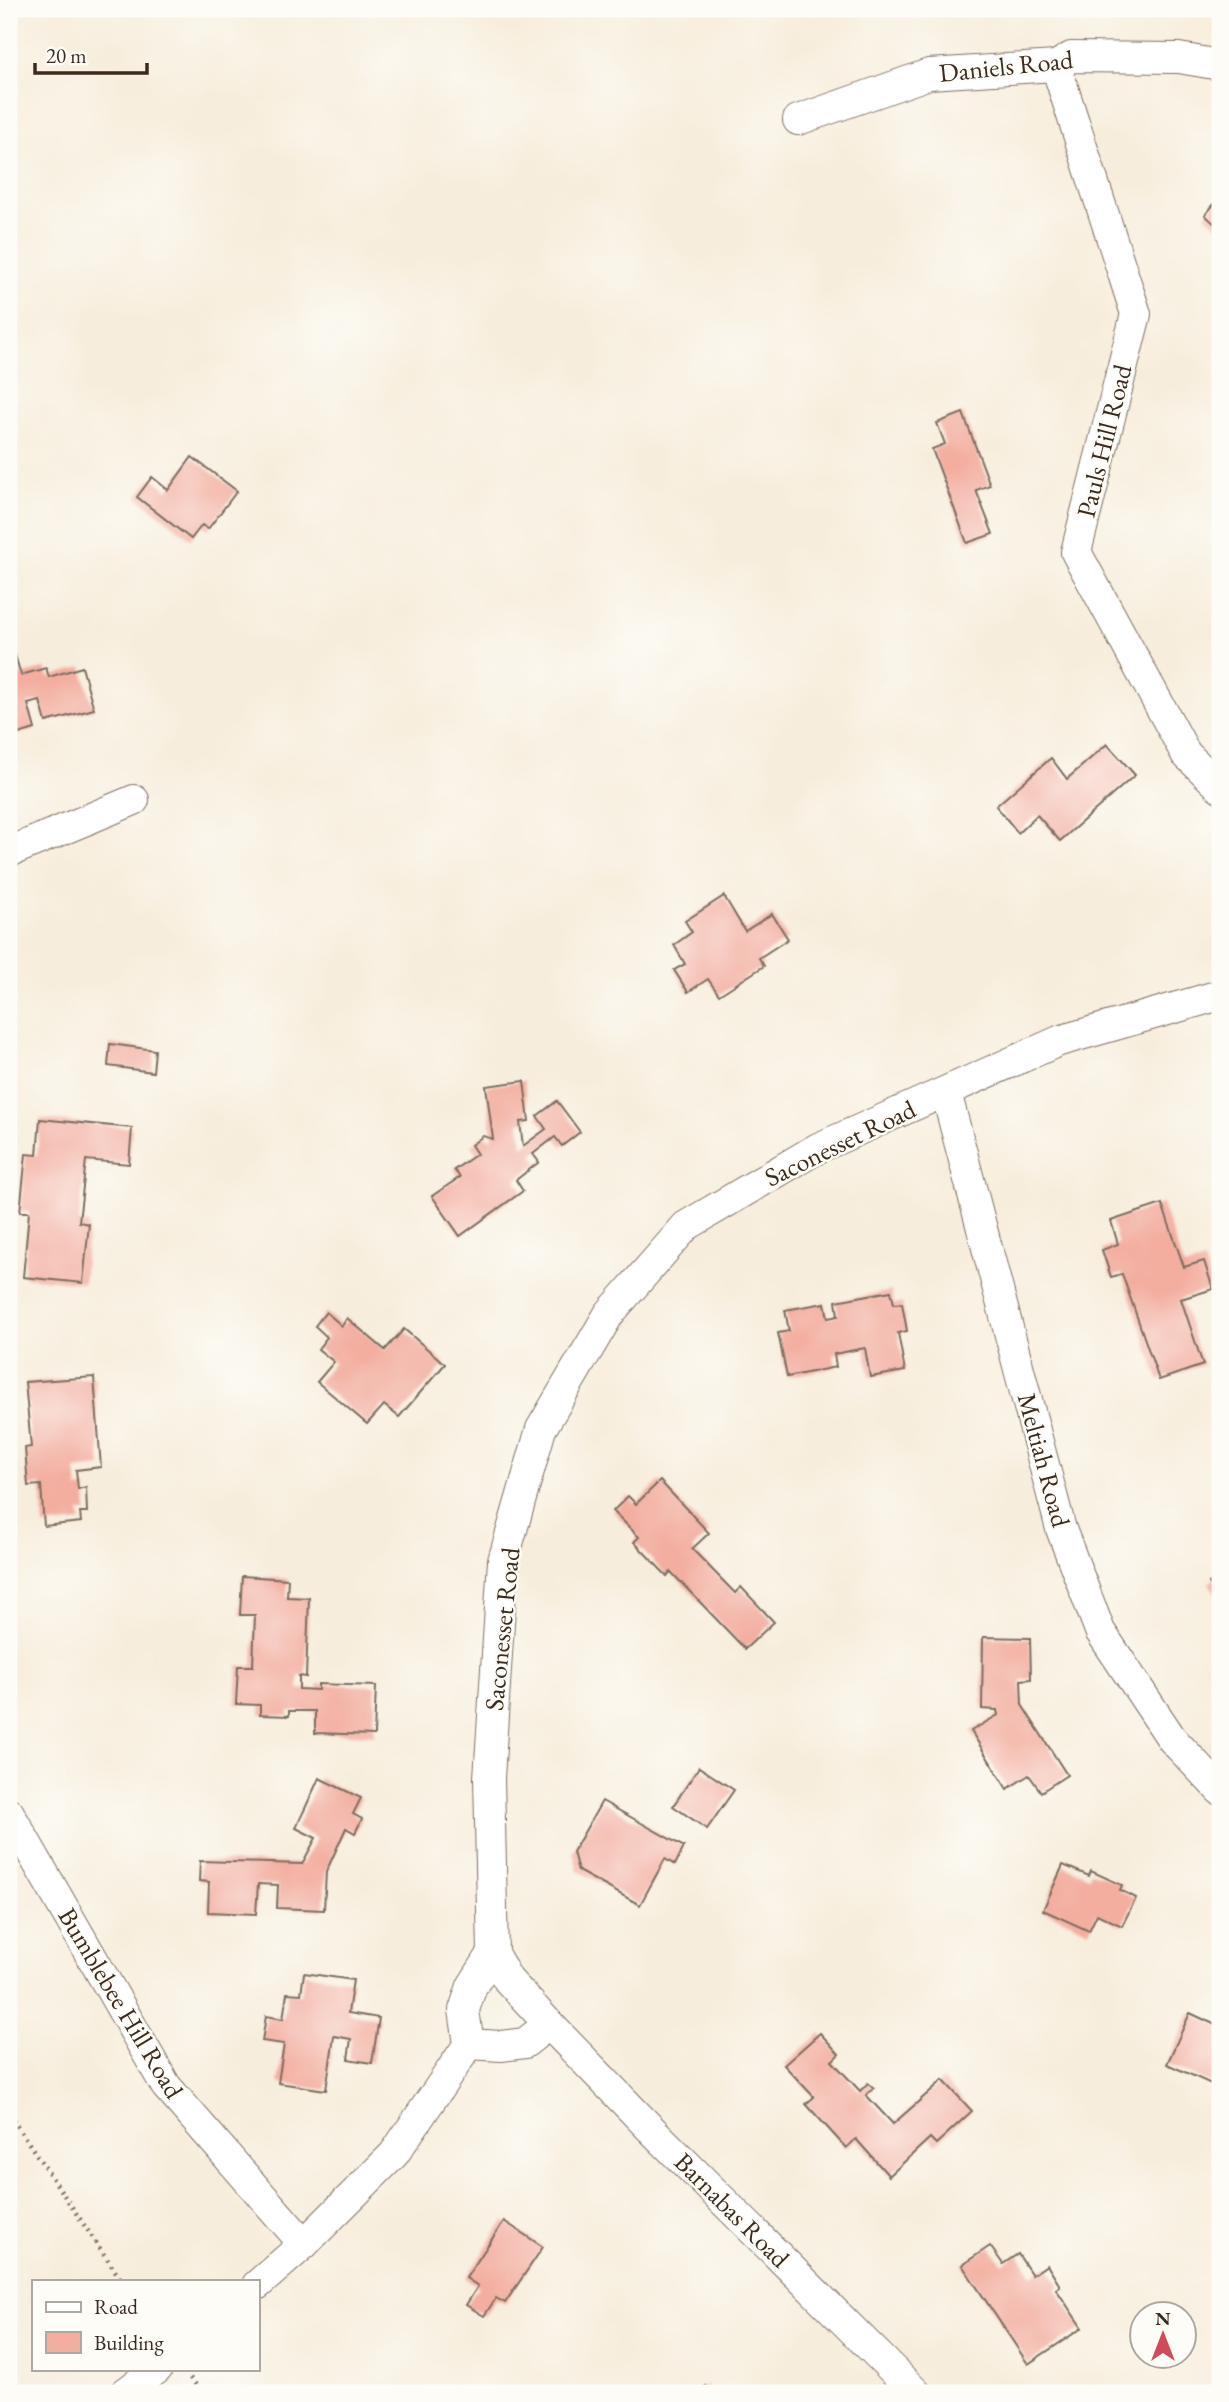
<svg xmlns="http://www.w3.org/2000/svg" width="1229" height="2402" viewBox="0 0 1229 2402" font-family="'EB Garamond',serif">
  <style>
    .building { fill: #f3aea0 }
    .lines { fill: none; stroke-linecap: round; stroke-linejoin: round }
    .minor-casing { stroke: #7d6e60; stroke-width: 32 }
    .path { stroke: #7d6e60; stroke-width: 4.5; stroke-dasharray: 2 5; stroke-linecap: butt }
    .minor { stroke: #fff; stroke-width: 30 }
    .labels { text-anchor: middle; stroke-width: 5; stroke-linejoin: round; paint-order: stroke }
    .street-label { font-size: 26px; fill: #3b2a1e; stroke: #fdfcf7 }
  </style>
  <rect width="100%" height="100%" fill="#fdfcf7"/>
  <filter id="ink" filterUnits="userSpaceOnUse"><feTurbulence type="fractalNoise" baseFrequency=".0143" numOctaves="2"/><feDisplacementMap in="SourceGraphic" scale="14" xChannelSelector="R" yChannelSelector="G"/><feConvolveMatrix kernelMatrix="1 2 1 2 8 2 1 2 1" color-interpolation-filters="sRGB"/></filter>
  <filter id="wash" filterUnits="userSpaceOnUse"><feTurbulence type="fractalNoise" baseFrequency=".00686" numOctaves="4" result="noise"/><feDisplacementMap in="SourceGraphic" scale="28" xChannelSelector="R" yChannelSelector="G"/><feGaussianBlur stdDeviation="1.57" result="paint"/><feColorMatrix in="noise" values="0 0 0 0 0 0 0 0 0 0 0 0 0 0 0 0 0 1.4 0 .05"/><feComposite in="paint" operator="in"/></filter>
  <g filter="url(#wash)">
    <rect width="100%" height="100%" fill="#f7eddc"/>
    <g id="blocks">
      <g class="building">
        <polygon points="1220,197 1220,229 1205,215"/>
        <polygon points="963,413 990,485 976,490 993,534 967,543 932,449 945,444 937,423"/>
        <polygon points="192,457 237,491 208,529 202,525 191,539 137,497 152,477 168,490"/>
        <polygon points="15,655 21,675 46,668 49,677 82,667 94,709 46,722 40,701 28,704 35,729 9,737 9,656"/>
        <polygon points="1107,744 1135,775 1060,841 1037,815 1018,833 996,806 1051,758 1067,779"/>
        <polygon points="724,896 745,931 772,914 788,939 759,958 764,966 719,995 708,979 688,992 674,970 685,964 674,945 692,932 685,921"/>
        <polygon points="110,1044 155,1050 153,1072 108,1066"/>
        <polygon points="524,1081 529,1121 520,1122 523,1146 546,1129 537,1116 557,1101 580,1132 562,1146 555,1137 533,1154 539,1162 516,1180 523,1191 460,1236 432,1196 460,1177 454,1170 477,1154 471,1145 483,1136 493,1139 486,1086"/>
        <polygon points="40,1119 132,1128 129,1164 86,1160 79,1222 89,1224 83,1283 23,1277 29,1212 20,1212 26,1154 37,1155"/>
        <polygon points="1162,1204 1184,1267 1204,1261 1213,1289 1181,1299 1203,1365 1159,1380 1122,1274 1111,1277 1102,1250 1118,1244 1111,1221"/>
        <polygon points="891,1291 894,1304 902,1303 907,1331 898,1333 905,1371 870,1377 865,1348 834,1354 836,1367 787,1377 778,1333 789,1331 785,1310 825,1303 828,1318 838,1316 836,1301"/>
        <polygon points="326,1312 342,1326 347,1318 385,1350 404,1329 445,1364 399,1417 384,1405 367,1424 317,1382 334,1362 318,1349 327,1337 315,1326"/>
        <polygon points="94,1377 101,1467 76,1470 78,1489 86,1487 87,1512 80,1512 81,1522 44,1526 41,1485 28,1486 25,1448 31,1447 25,1382"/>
        <polygon points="660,1481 709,1533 692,1549 735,1593 741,1587 774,1622 745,1649 671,1572 667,1576 634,1542 639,1537 613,1511 628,1496 636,1504"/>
        <polygon points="1220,1575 1220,1599 1209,1583"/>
        <polygon points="242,1576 288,1579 287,1597 309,1598 306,1677 299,1676 299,1689 318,1690 318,1684 376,1686 374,1735 315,1733 315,1711 289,1711 289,1716 260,1715 260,1705 236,1704 238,1666 253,1666 255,1615 240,1615"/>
        <polygon points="983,1637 1030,1638 1031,1679 1021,1680 1022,1705 1067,1775 1041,1792 1029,1775 1007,1789 971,1731 998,1715 997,1710 982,1709"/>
        <polygon points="699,1767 734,1790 707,1829 673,1806"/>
        <polygon points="319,1778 361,1798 353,1814 362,1819 355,1833 346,1828 326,1872 324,1910 277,1908 278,1885 258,1884 256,1914 208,1912 209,1882 199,1881 200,1861 302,1864 316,1838 296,1828"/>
        <polygon points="602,1801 684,1847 675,1865 665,1859 640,1905 578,1871 573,1852"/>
        <polygon points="1063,1865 1089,1876 1091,1871 1122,1885 1120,1890 1136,1898 1122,1926 1097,1914 1089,1931 1043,1910"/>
        <polygon points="304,1973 353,1980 348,2013 379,2018 372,2063 348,2059 351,2039 334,2036 326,2090 278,2083 284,2044 262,2041 266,2016 283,2019 287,1993 301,1994"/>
        <polygon points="1190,2013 1220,2027 1220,2088 1167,2064"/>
        <polygon points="820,2033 839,2054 832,2061 860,2091 868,2083 874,2088 866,2095 893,2124 943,2080 972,2111 936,2144 930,2138 889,2176 856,2139 846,2148 806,2104 814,2097 784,2065"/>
        <polygon points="504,2221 543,2247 505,2303 496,2298 484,2316 466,2305 478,2286 466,2278"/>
        <polygon points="990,2246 1003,2264 1018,2254 1032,2275 1047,2265 1060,2286 1056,2289 1082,2328 1028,2364 962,2265"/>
        <polygon points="706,2386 713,2393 699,2393"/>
      </g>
    </g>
  </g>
  <g filter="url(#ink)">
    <use href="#blocks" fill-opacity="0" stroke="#7d6e60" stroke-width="2"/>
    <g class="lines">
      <defs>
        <g id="minor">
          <polyline points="1056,66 1136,314 1076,552 1186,754 1220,787"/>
          <polyline points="798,120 929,74 1056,66 1071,57 1179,58 1220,65"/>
          <polyline points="9,852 134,800"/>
          <polyline points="946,1092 1061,1529 1100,1631 1172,1739 1220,1790"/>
          <polyline points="9,1813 166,2086 304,2244"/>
          <polyline points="493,1953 508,1980 549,2024"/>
          <polyline points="469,2044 501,2046 525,2043 549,2024 646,2124 916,2393"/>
          <polyline points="257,2285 304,2244 394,2154 469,2044 464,2010 472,1986 493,1953 489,1778 503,1561 541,1429 609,1314 686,1226 818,1148 1059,1041 1220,995"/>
          <polyline points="125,2393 157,2369"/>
        </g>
      </defs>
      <use href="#minor" class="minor-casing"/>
      <g class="path">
        <polyline points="9,2114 122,2281"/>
        <polyline points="190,2378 203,2393"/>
      </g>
      <use href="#minor" class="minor"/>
    </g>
  </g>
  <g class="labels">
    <g class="street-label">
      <text transform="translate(1006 66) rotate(-6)" y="9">Daniels Road</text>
      <text transform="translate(1104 441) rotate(-76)" y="9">Pauls Hill Road</text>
      <text transform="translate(840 1143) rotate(-26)" y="9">Saconesset Road</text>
      <text transform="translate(1044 1460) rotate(75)" y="9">Meltiah Road</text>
      <text transform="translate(502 1629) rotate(-84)" y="9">Saconesset Road</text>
      <text transform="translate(121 2003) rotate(59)" y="9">Bumblebee Hill Road</text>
      <text transform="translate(732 2210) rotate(45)" y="9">Barnabas Road</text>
    </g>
  </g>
  <rect width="1229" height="2402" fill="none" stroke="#fdfcf7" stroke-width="35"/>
  <rect x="32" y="2280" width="228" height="91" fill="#fdfcf7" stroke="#afa8a0" stroke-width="2"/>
  <rect x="46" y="2302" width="35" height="10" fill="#ffffff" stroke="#afa8a0" stroke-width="2"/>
  <text x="94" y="2314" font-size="21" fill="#3b2a1e">Road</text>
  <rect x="46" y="2332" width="35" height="21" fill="#f3aea0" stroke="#afa8a0" stroke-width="2"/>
  <text x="94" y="2350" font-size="21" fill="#3b2a1e">Building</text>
  <g transform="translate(1163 2335)"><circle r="33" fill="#fdfcf7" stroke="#afa8a0" stroke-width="2"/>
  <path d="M0-5L12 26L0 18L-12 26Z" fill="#d1495b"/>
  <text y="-10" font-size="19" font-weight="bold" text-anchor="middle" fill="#3b2a1e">N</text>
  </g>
  <path d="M35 63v10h112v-10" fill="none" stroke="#3b2a1e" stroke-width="3.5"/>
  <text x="46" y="63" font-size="21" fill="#3b2a1e" stroke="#fdfcf7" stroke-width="5" paint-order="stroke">20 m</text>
</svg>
